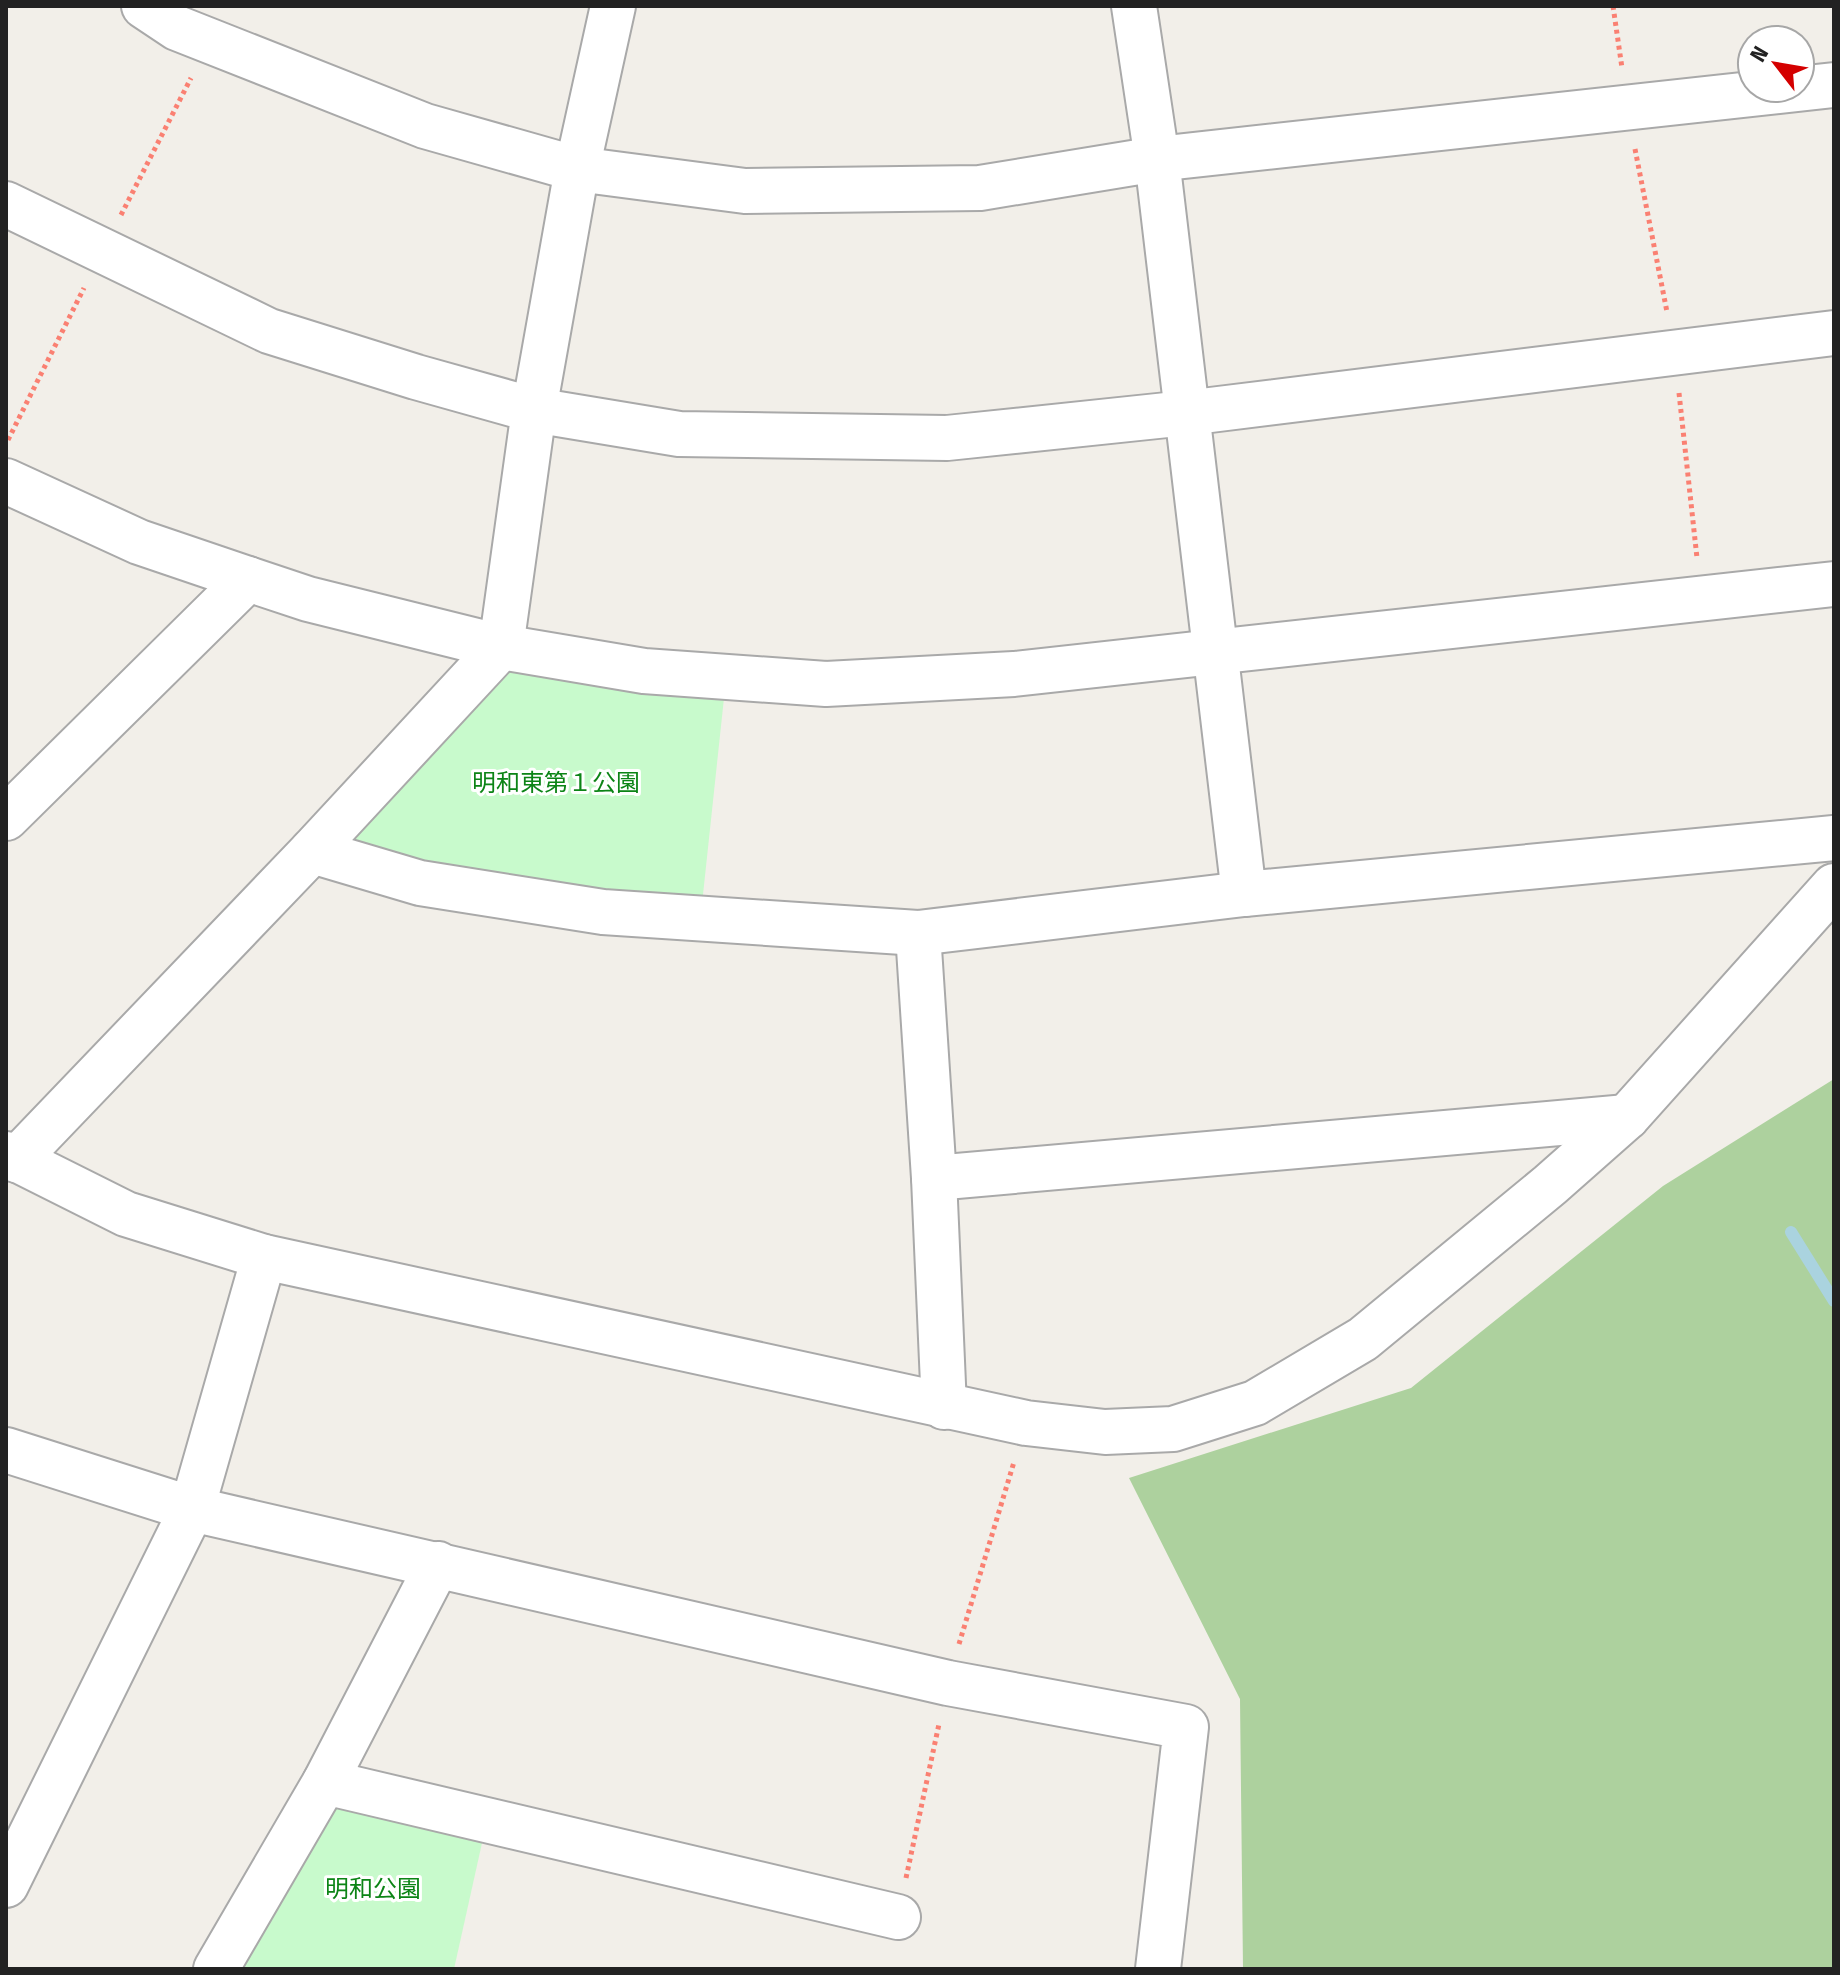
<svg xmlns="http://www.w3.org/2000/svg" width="1840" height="1975" viewBox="0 0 1840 1975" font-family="'Fira Sans Condensed','Noto Sans JP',sans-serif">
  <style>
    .forest { fill: #add19e }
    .park { fill: #c8facc }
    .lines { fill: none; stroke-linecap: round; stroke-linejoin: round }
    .stream { stroke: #aad3df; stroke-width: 12 }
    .street-casing { stroke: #a9a9a9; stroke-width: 48 }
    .path { stroke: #fa8072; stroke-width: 5; stroke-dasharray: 4 4; stroke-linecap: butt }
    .street { stroke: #fff; stroke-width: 44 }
    .labels { text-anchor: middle; stroke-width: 6; stroke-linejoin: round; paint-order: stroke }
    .park-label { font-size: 24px; fill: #0c8416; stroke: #fff }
  </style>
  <rect width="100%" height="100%" fill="#f2efe9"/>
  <polygon class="forest" points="1834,1079 1834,1969 1243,1969 1240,1699 1129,1478 1411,1388 1663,1186"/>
  <g class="park">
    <polygon points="514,668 724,698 702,904 494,885 346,845"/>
    <polygon points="333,1796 484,1834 454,1969 238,1969"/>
  </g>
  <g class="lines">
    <polyline class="stream" points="1791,1232 1834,1301"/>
    <defs>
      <g id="street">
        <polyline points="144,6 177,28 425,126 577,169 745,191 980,188 1157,159 1834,85"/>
        <polyline points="1134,6 1157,159 1244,894"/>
        <polyline points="6,204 269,331 416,377 534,410 679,434 947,438 1186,413 1834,333"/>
        <polyline points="6,481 139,542 248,579 308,599 501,647 644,671 826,684 1014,674 1834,584"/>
        <polyline points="6,818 248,579"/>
        <polyline points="312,851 420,883 603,912 918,933 1244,894 1834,838"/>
        <polyline points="918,933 934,1178 944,1407"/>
        <polyline points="6,1154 126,1214 264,1257 1026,1423 1105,1432 1173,1429 1255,1403 1363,1339 1550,1185 1627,1117 1834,886"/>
        <polyline points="16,1160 312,851 501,647 534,410 577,169 613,6"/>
        <polyline points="934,1178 1627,1117"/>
        <polyline points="6,1450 192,1509 948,1683 1186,1727 1158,1969"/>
        <polyline points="325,1782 898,1917"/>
        <polyline points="6,1885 192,1509 264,1257"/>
        <polyline points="216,1969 325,1782 438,1564"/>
      </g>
    </defs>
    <use href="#street" class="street-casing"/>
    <g class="path">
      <polyline points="1613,6 1622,68"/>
      <polyline points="1635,149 1667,312"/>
      <polyline points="121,215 191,78"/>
      <polyline points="1679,393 1697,558"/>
      <polyline points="8,440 84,288"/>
      <polyline points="959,1644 1014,1462"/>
      <polyline points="906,1878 939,1724"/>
    </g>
    <use href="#street" class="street"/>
  </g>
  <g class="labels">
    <g class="park-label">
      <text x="556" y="791">明和東第１公園</text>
      <text x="373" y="1897">明和公園</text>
    </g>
  </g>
  <rect width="1840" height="1975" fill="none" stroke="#222222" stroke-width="16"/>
  <g transform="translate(1776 64) rotate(301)"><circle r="38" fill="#ffffff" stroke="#a7a7a7" stroke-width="2"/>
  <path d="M0-6L14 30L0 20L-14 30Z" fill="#d40000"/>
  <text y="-12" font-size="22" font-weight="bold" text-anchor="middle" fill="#222222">N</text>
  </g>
</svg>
